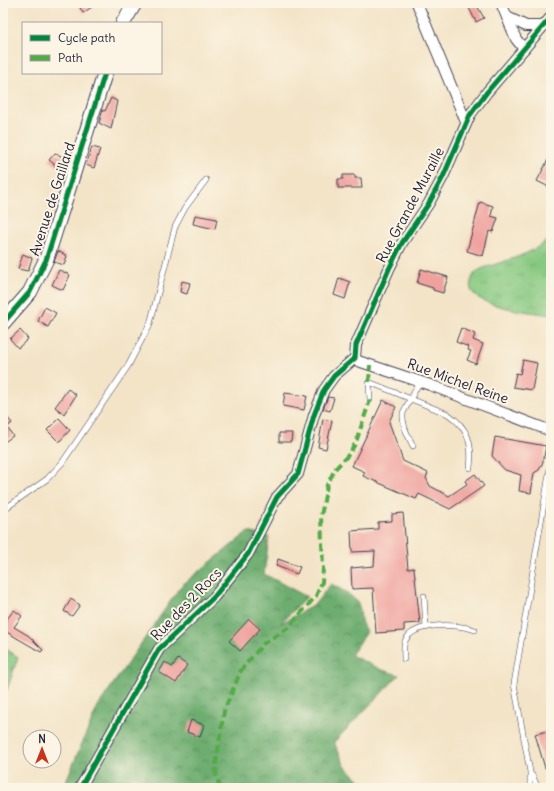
<svg xmlns="http://www.w3.org/2000/svg" width="554" height="791" viewBox="0 0 554 791" font-family="Delius,sans-serif">
  <style>
    .grass { fill: url(#grass-tufts); stroke: #54765e }
    .forest { fill: url(#forest-crowns); stroke: #486855 }
    .cemetery { fill: url(#cemetery-stones); stroke: #54765e }
    .building { fill: #efa19d }
    .lines { fill: none; stroke-linecap: round; stroke-linejoin: round }
    .lane-casing { stroke: #413f50; stroke-width: 6 }
    .street-casing { stroke: #413f50; stroke-width: 12 }
    .secondary-casing { stroke: #413f50; stroke-width: 16 }
    .lane { stroke: #fff; stroke-width: 5 }
    .street { stroke: #fff; stroke-width: 10 }
    .secondary { stroke: #fff; stroke-width: 14 }
    .quiet { stroke: #53aa46; stroke-width: 4; stroke-dasharray: 8 4; stroke-linecap: butt }
    .cycleway-casing { stroke: #fcf5e5; stroke-width: 8 }
    .cycleway { stroke: #00873e; stroke-width: 5 }
    .labels { text-anchor: middle; stroke-width: 4; stroke-linejoin: round; paint-order: stroke }
    .street-label { font-size: 14px; fill: #22223b; stroke: #fcf5e5 }
  </style>
  <defs>
    <pattern id="grass-tufts" width="24" height="20" patternUnits="userSpaceOnUse"><rect width="24" height="20" fill="#87c981"/><path d="M3 7l-1-3M5 7V3M7 7l1-3M15 17l-1-3M17 17v-4M19 17l1-3" fill="none" stroke="#74ac70"/></pattern>
    <pattern id="forest-crowns" width="20" height="18" patternUnits="userSpaceOnUse"><rect width="20" height="18" fill="#6dad6f"/><path d="M2 6a3 3 0 1 1 6 0M12 15a3 3 0 1 1 6 0" fill="none" stroke="#598c5c"/></pattern>
    <pattern id="cemetery-stones" width="16" height="16" patternUnits="userSpaceOnUse"><rect width="16" height="16" fill="#87c981"/><path d="M2 7V4a2 2 0 0 1 4 0v3zM10 15v-3a2 2 0 0 1 4 0v3z" fill="#74ac70"/></pattern>
  </defs>
  <rect width="100%" height="100%" fill="#fcf5e5"/>
  <filter id="ink" filterUnits="userSpaceOnUse"><feTurbulence type="fractalNoise" baseFrequency=".025" numOctaves="2"/><feDisplacementMap in="SourceGraphic" scale="8" xChannelSelector="R" yChannelSelector="G"/><feConvolveMatrix kernelMatrix="1 2 1 2 8 2 1 2 1" color-interpolation-filters="sRGB"/></filter>
  <filter id="wash" filterUnits="userSpaceOnUse"><feTurbulence type="fractalNoise" baseFrequency=".012" numOctaves="4" result="noise"/><feDisplacementMap in="SourceGraphic" scale="16" xChannelSelector="R" yChannelSelector="G"/><feGaussianBlur stdDeviation="0.9" result="paint"/><feColorMatrix in="noise" values="0 0 0 0 0 0 0 0 0 0 0 0 0 0 0 0 0 1.4 0 .05"/><feComposite in="paint" operator="in"/></filter>
  <g filter="url(#wash)">
    <rect width="100%" height="100%" fill="#f3e4c7"/>
    <path class="grass" d="M551 237V315C534 312 463 307 471 282 472 277 474 273 479 270 484 267 491 266 496 264 515 258 538 251 551 237Z"/>
    <path class="forest" d="M248 532 269 537 264 574 307 597 280 624 314 605 331 584C342 590 359 597 360 611 362 623 359 620 367 632L351 655 382 670 399 675 334 742 345 766 368 788H63L98 706 181 586Z"/>
    <polygon class="cemetery" points="3,647 18,657 3,702"/>
    <g id="blocks">
      <g class="building">
        <polygon points="84,3 98,3 83,13 79,6"/>
        <polygon points="476,4 484,18 476,22 469,8"/>
        <polygon points="111,98 117,101 111,129 99,123 103,110 105,111"/>
        <polygon points="92,147 100,149 94,168 86,165"/>
        <polygon points="55,153 65,158 58,167 49,160"/>
        <polygon points="551,154 551,188 537,181"/>
        <polygon points="343,175 355,175 355,178 361,178 362,188 338,188 338,179 343,179"/>
        <polygon points="480,202 493,206 491,216 498,218 493,232 489,231 483,256 467,251"/>
        <polygon points="195,215 217,219 215,229 193,224"/>
        <polygon points="58,251 67,256 64,265 54,262"/>
        <polygon points="23,254 32,258 28,271 18,269"/>
        <polygon points="421,269 448,277 443,293 433,290 433,288 417,283"/>
        <polygon points="59,270 70,275 63,290 52,285"/>
        <polygon points="339,278 350,282 345,299 334,295"/>
        <polygon points="182,281 190,283 187,294 180,292"/>
        <polygon points="45,307 56,313 48,327 38,321"/>
        <polygon points="461,328 475,334 473,340 483,344 476,364 467,360 471,351 468,350 469,347 456,342"/>
        <polygon points="20,330 28,339 18,348 10,339"/>
        <polygon points="523,360 537,363 532,390 513,387 516,373 520,374"/>
        <polygon points="68,389 76,395 64,414 55,407"/>
        <polygon points="285,393 307,396 304,410 283,406"/>
        <polygon points="328,397 334,398 330,411 323,409"/>
        <polygon points="383,400 396,407 389,422 403,461 428,473 426,478 430,486 449,496 467,484 465,481 475,474 484,486 450,509 419,494 416,499 363,476 365,472 352,466"/>
        <polygon points="3,413 12,423 7,427 13,436 3,443"/>
        <polygon points="59,418 70,430 59,442 47,430"/>
        <polygon points="323,419 332,421 326,449 318,447"/>
        <polygon points="279,433 292,433 291,442 279,442"/>
        <polygon points="495,437 546,446 543,462 539,470 534,473 531,493 519,491 521,475 505,470 492,456"/>
        <polygon points="403,513 408,569 414,568 420,623 404,624 404,631 376,633 373,588 352,589 351,568 374,566 375,551 352,552 351,531 378,529 378,522 392,521 392,514"/>
        <polygon points="278,559 300,567 297,574 276,566"/>
        <polygon points="71,599 80,605 72,616 64,611"/>
        <polygon points="14,610 22,616 14,627 29,636 43,650 41,652 3,630 3,624"/>
        <polygon points="249,619 260,629 240,651 229,641"/>
        <polygon points="178,659 187,665 176,683 159,672 165,662 172,667"/>
        <polygon points="191,720 204,725 200,737 187,732"/>
        <polygon points="551,730 551,767 545,768 535,734"/>
      </g>
    </g>
  </g>
  <g filter="url(#ink)">
    <use href="#blocks" fill-opacity="0" stroke="#413f50" stroke-width="1"/>
    <g class="lines">
      <defs>
        <g id="lane">
          <path d="M370 400 369 382 448 414C468 428 473 443 470 468"/>
          <path d="M413 446C408 436 402 425 403 413L420 381"/>
          <polyline points="3,510 47,479 62,463 128,366 150,324 175,227 185,208 206,180"/>
          <polyline points="424,596 426,628"/>
          <path d="M404 659C404 654 403 646 405 641 414 621 459 624 475 630"/>
          <polyline points="532,775 538,788"/>
          <polyline points="530,788 530,772 514,684 551,462"/>
        </g>
        <g id="street">
          <polyline points="417,3 466,122"/>
          <polyline points="501,3 516,39 524,49"/>
          <polyline points="507,17 526,26 543,26"/>
          <polyline points="355,358 356,345 389,269 402,243 429,203 443,177 470,115 487,92 551,17"/>
          <polyline points="355,358 358,361 430,385 551,431"/>
          <polyline points="80,788 159,649 214,597 248,554 277,497 298,474 314,415 324,390 334,376 355,358"/>
        </g>
        <g id="secondary">
          <polyline points="123,23 135,3"/>
          <polyline points="3,323 30,292 46,260 105,73"/>
        </g>
      </defs>
      <use href="#lane" class="lane-casing"/>
      <use href="#street" class="street-casing"/>
      <use href="#secondary" class="secondary-casing"/>
      <use href="#lane" class="lane"/>
      <use href="#street" class="street"/>
      <use href="#secondary" class="secondary"/>
      <g class="quiet">
        <polyline points="369,382 370,365"/>
        <polyline points="220,788 215,770 224,711 241,670 264,643 288,628 316,596 322,582 323,569 321,516 327,485 335,469 350,453 356,442 370,400"/>
      </g>
      <defs>
        <g id="cycleway">
          <polyline points="3,323 30,292 46,260 105,73"/>
          <polyline points="80,788 159,649 214,597 248,554 277,497 298,474 314,415 324,390 334,376 355,358 356,345 389,269 402,243 429,203 443,177 470,115 487,92 551,17"/>
        </g>
      </defs>
      <use href="#cycleway" class="cycleway-casing"/>
      <use href="#cycleway" class="cycleway"/>
    </g>
  </g>
  <g class="labels">
    <g class="street-label">
      <text transform="translate(52 199) rotate(-72)" y="5">Avenue de Gaillard</text>
      <text transform="translate(410 205) rotate(-62)" y="5">Rue Grande Muraille</text>
      <text transform="translate(458 381) rotate(20)" y="5">Rue Michel Reine</text>
      <text transform="translate(186 604) rotate(-46)" y="5">Rue des 2 Rocs</text>
    </g>
  </g>
  <rect width="554" height="791" fill="none" stroke="#fcf5e5" stroke-width="16"/>
  <rect x="22" y="22" width="140" height="52" fill="#fcf5e5" stroke="#a5a1a1"/>
  <rect x="30" y="35" width="20" height="6" fill="#00873e" stroke="#a5a1a1"/>
  <text x="58" y="42" font-size="12" fill="#22223b">Cycle path</text>
  <rect x="30" y="55" width="20" height="6" fill="#53aa46" stroke="#a5a1a1"/>
  <text x="58" y="62" font-size="12" fill="#22223b">Path</text>
  <g transform="translate(42 749)"><circle r="19" fill="#fcf5e5" stroke="#a5a1a1"/>
  <path d="M0-3L7 15L0 10L-7 15Z" fill="#c8321e"/>
  <text y="-6" font-size="11" font-weight="bold" text-anchor="middle" fill="#22223b">N</text>
  </g>
</svg>
